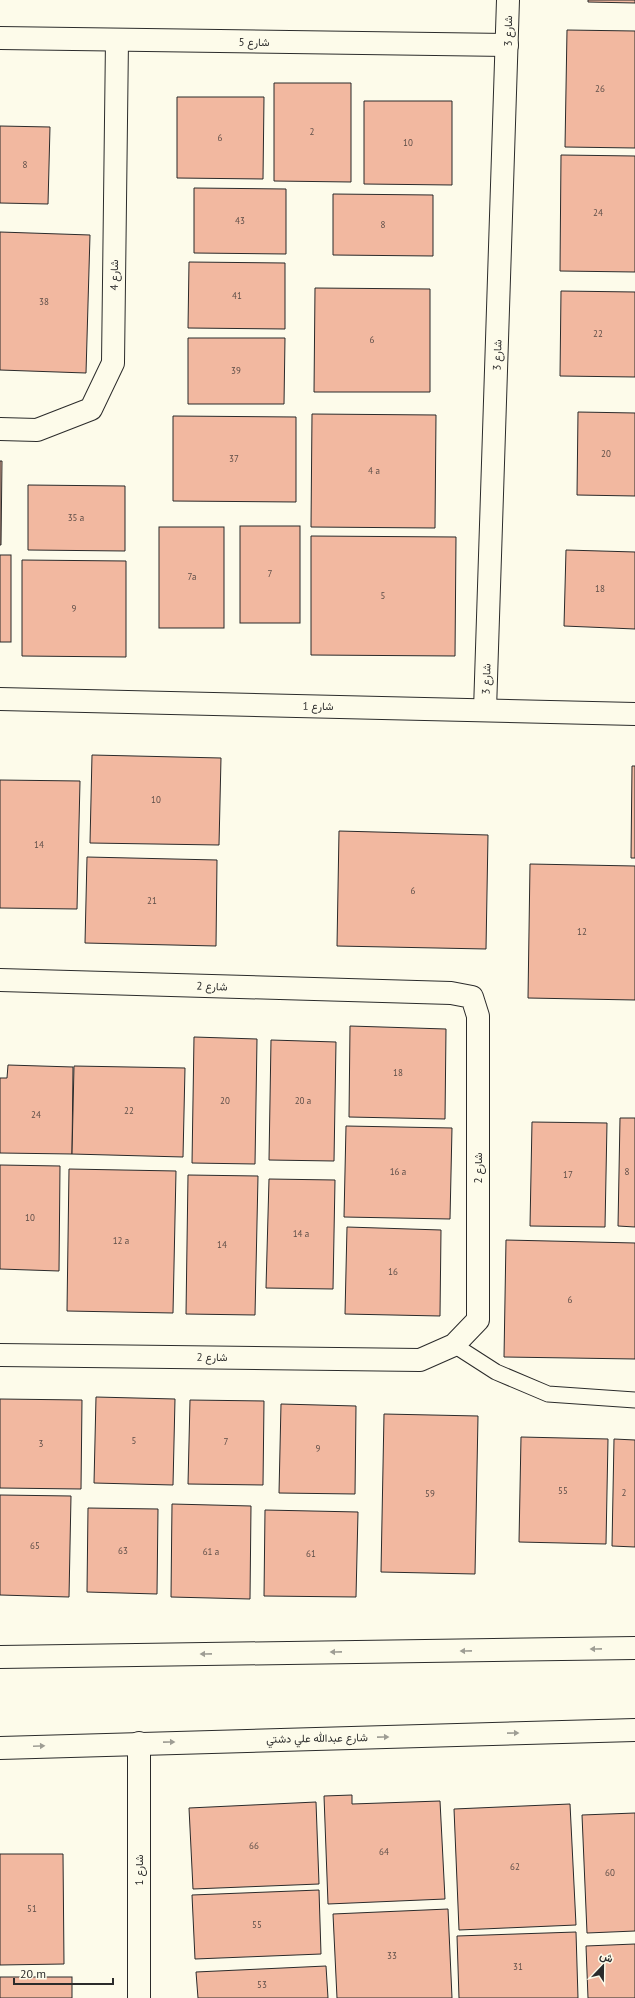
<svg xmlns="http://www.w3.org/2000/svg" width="635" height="1998" viewBox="0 0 635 1998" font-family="'PT Sans',Vazirmatn,sans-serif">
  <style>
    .building { fill: #f2b8a0; stroke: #2b2b2b }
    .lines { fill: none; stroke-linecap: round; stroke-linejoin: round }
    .lane-casing { stroke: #2b2b2b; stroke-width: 17 }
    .street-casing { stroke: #2b2b2b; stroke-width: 24 }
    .secondary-casing { stroke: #2b2b2b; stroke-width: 24 }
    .lane { stroke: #fdfbea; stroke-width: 15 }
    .street { stroke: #fdfbea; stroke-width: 22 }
    .secondary { stroke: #fdfbea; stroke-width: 22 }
    .oneway { fill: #9e9d94 }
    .labels { text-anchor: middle; stroke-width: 3; stroke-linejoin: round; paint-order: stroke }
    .number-label { font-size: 9px; fill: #5d4e48 }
    .street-label { font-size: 11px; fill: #2b2b2b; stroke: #fdfbea }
  </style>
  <rect width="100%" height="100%" fill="#fdfbea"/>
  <g class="building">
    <polygon points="588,0 635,0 635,3 588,2"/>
    <polygon points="567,30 635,31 635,148 565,147"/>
    <polygon points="274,83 351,83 351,182 274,181"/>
    <polygon points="177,97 264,97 263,179 177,178"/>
    <polygon points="364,101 452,101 452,185 364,184"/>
    <polygon points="0,126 50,127 48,204 0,203"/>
    <polygon points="561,155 635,156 635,272 560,271"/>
    <polygon points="194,188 286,189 286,254 194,253"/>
    <polygon points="333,194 433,195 433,256 333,255"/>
    <polygon points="0,232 90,235 86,373 0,370"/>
    <polygon points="189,262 285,263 285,329 188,328"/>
    <polygon points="315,288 430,289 430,392 314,392"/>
    <polygon points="561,291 635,292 635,377 560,376"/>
    <polygon points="188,338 285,338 284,404 188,404"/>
    <polygon points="578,412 635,413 635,496 577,495"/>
    <polygon points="312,414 436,415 435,528 311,527"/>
    <polygon points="173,416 296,417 296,502 173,501"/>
    <polygon points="0,461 2,461 1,545 0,545"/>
    <polygon points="28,485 125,486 125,551 28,550"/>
    <rect x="240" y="526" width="60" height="97"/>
    <rect x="159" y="527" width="65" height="101"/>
    <polygon points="311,536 456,537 455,656 311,655"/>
    <polygon points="566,550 635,552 635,629 564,626"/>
    <rect x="0" y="555" width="11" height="87"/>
    <polygon points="22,560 126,561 126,657 22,656"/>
    <polygon points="92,755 221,758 219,845 90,843"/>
    <polygon points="632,766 635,766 635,858 631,858"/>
    <polygon points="0,780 80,781 77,909 0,908"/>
    <polygon points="339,831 488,835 486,949 337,946"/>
    <polygon points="87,857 217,860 216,946 85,943"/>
    <polygon points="530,864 635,866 635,1000 528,998"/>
    <polygon points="350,1026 446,1029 445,1119 349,1117"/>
    <polygon points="194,1037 257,1039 255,1164 192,1163"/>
    <polygon points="271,1040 336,1042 334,1161 269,1160"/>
    <polygon points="8,1065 73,1067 72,1154 0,1153 0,1078 7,1078"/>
    <polygon points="74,1066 185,1068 183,1157 72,1154"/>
    <polygon points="620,1118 635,1118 635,1227 618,1226"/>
    <polygon points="532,1122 607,1123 605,1227 530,1226"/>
    <polygon points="346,1126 452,1128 450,1219 344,1217"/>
    <polygon points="0,1165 60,1166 59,1271 0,1269"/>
    <polygon points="69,1169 176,1171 173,1313 67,1311"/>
    <polygon points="188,1175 258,1176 255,1315 186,1314"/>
    <polygon points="269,1179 335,1180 333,1289 266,1288"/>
    <polygon points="347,1227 441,1230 440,1316 345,1314"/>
    <polygon points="506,1240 635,1243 635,1359 504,1357"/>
    <polygon points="96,1397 175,1399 173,1485 94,1483"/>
    <polygon points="0,1399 82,1400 81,1489 0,1488"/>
    <polygon points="190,1400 264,1401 263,1485 188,1484"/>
    <polygon points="281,1404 356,1406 355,1494 279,1493"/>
    <polygon points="384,1414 478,1416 475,1574 381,1572"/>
    <polygon points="521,1437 608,1439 606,1544 519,1542"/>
    <polygon points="614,1439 635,1440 635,1547 612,1546"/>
    <polygon points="0,1495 71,1496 69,1597 0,1595"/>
    <polygon points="172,1504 251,1506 250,1599 171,1597"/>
    <polygon points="88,1508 158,1509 157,1594 87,1592"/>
    <polygon points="265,1510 358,1512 356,1597 264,1596"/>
    <polygon points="352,1795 352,1804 440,1801 445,1899 328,1904 324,1796"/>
    <polygon points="316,1802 319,1884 193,1889 189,1808"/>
    <polygon points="570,1804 576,1925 459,1930 454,1809"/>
    <polygon points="635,1813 635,1931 587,1933 582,1815"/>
    <polygon points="0,1854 63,1854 64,1964 0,1965"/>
    <polygon points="319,1890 321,1954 195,1959 192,1895"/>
    <polygon points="448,1909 452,1998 337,1998 333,1914"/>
    <polygon points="576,1932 578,1998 459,1998 457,1936"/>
    <polygon points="635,1944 635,1998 588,1998 586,1946"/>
    <polygon points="326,1966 328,1998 198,1998 196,1972"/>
    <rect x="0" y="1977" width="72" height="21"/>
  </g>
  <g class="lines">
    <defs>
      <polyline id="lane" points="454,1345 496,1372 548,1394 635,1400"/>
      <g id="street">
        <polyline points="0,38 507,45"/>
        <polyline points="0,429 37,430 91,409 113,363 117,40"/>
        <polyline points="0,699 635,714"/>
        <polyline points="485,710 508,0"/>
        <polyline points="0,980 451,993 472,997 478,1016 478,1320 454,1345 420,1360 0,1355"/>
        <polyline points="139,1998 139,1743"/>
      </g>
      <g id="secondary">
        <polyline points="0,1657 635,1648"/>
        <polyline points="0,1748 635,1730"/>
      </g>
    </defs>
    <use href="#lane" class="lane-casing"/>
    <use href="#street" class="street-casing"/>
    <use href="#secondary" class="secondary-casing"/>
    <use href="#lane" class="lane"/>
    <use href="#street" class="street"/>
    <use href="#secondary" class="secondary"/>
  </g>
  <defs><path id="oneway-solid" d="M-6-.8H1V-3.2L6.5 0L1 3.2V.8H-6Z"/></defs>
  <g class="oneway">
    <use href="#oneway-solid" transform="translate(596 1649) rotate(179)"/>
    <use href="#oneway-solid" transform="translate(466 1651) rotate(179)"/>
    <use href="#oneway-solid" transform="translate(336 1652) rotate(179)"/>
    <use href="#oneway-solid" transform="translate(206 1654) rotate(179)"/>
    <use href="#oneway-solid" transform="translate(513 1733) rotate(-1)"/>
    <use href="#oneway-solid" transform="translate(383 1737) rotate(-1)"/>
    <use href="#oneway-solid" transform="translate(169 1742) rotate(-1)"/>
    <use href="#oneway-solid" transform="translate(39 1746) rotate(-2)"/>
  </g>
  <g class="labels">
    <g class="number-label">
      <text x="600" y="92">26</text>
      <text x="312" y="135">2</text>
      <text x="220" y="141">6</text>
      <text x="408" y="146">10</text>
      <text x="25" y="168">8</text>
      <text x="598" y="216">24</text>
      <text x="240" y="224">43</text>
      <text x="383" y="228">8</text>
      <text x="237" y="299">41</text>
      <text x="44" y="305">38</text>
      <text x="598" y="337">22</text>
      <text x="372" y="343">6</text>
      <text x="236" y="374">39</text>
      <text x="606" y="457">20</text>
      <text x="234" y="462">37</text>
      <text x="374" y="474">4 a</text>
      <text x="76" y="521">35 a</text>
      <text x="270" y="577">7</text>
      <text x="192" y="580">7a</text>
      <text x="600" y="592">18</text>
      <text x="383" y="599">5</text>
      <text x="74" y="612">9</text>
      <text x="156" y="803">10</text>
      <text x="39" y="848">14</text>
      <text x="413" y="894">6</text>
      <text x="152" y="904">21</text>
      <text x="582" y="935">12</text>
      <text x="398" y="1076">18</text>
      <text x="225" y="1104">20</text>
      <text x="303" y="1104">20 a</text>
      <text x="129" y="1114">22</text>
      <text x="36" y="1118">24</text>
      <text x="398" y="1175">16 a</text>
      <text x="627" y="1175">8</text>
      <text x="568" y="1178">17</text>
      <text x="30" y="1221">10</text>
      <text x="301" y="1237">14 a</text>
      <text x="121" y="1244">12 a</text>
      <text x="222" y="1248">14</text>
      <text x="393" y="1275">16</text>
      <text x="570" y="1303">6</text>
      <text x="134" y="1444">5</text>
      <text x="226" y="1445">7</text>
      <text x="41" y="1447">3</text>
      <text x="318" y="1452">9</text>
      <text x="563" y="1494">55</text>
      <text x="624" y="1496">2</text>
      <text x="430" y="1497">59</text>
      <text x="35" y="1549">65</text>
      <text x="123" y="1554">63</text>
      <text x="211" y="1555">61 a</text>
      <text x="311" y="1557">61</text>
      <text x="254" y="1849">66</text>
      <text x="384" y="1855">64</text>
      <text x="515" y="1870">62</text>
      <text x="610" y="1876">60</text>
      <text x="32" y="1912">51</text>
      <text x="257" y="1928">55</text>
      <text x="392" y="1959">33</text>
      <text x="518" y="1970">31</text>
      <text x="262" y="1988">53</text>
    </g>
    <g class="street-label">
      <text transform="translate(508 31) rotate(-89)" y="4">شارع 3</text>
      <text transform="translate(254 42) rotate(1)" y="4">شارع 5</text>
      <text transform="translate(114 275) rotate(-89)" y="4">شارع 4</text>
      <text transform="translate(497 355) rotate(-88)" y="4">شارع 3</text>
      <text transform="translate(486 679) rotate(-88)" y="4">شارع 3</text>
      <text transform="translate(318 706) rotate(1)" y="4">شارع 1</text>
      <text transform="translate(212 986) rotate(2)" y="4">شارع 2</text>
      <text transform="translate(478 1168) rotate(-90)" y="4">شارع 2</text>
      <text transform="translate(212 1357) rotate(1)" y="4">شارع 2</text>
      <text transform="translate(317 1738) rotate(-1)" y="4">شارع عبدالله علي دشتي</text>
      <text transform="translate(139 1870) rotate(-90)" y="4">شارع 1</text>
    </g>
  </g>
  <g transform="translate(603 1966) rotate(22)" stroke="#fdfbea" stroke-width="3" paint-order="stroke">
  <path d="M0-3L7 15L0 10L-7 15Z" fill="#2b2b2b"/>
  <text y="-6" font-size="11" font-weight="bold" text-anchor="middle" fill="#2b2b2b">ش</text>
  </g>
  <path d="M14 1978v6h99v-6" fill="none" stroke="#2b2b2b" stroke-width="2"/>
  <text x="20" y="1978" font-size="12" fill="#2b2b2b" stroke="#fdfbea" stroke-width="3" paint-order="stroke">20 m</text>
</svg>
